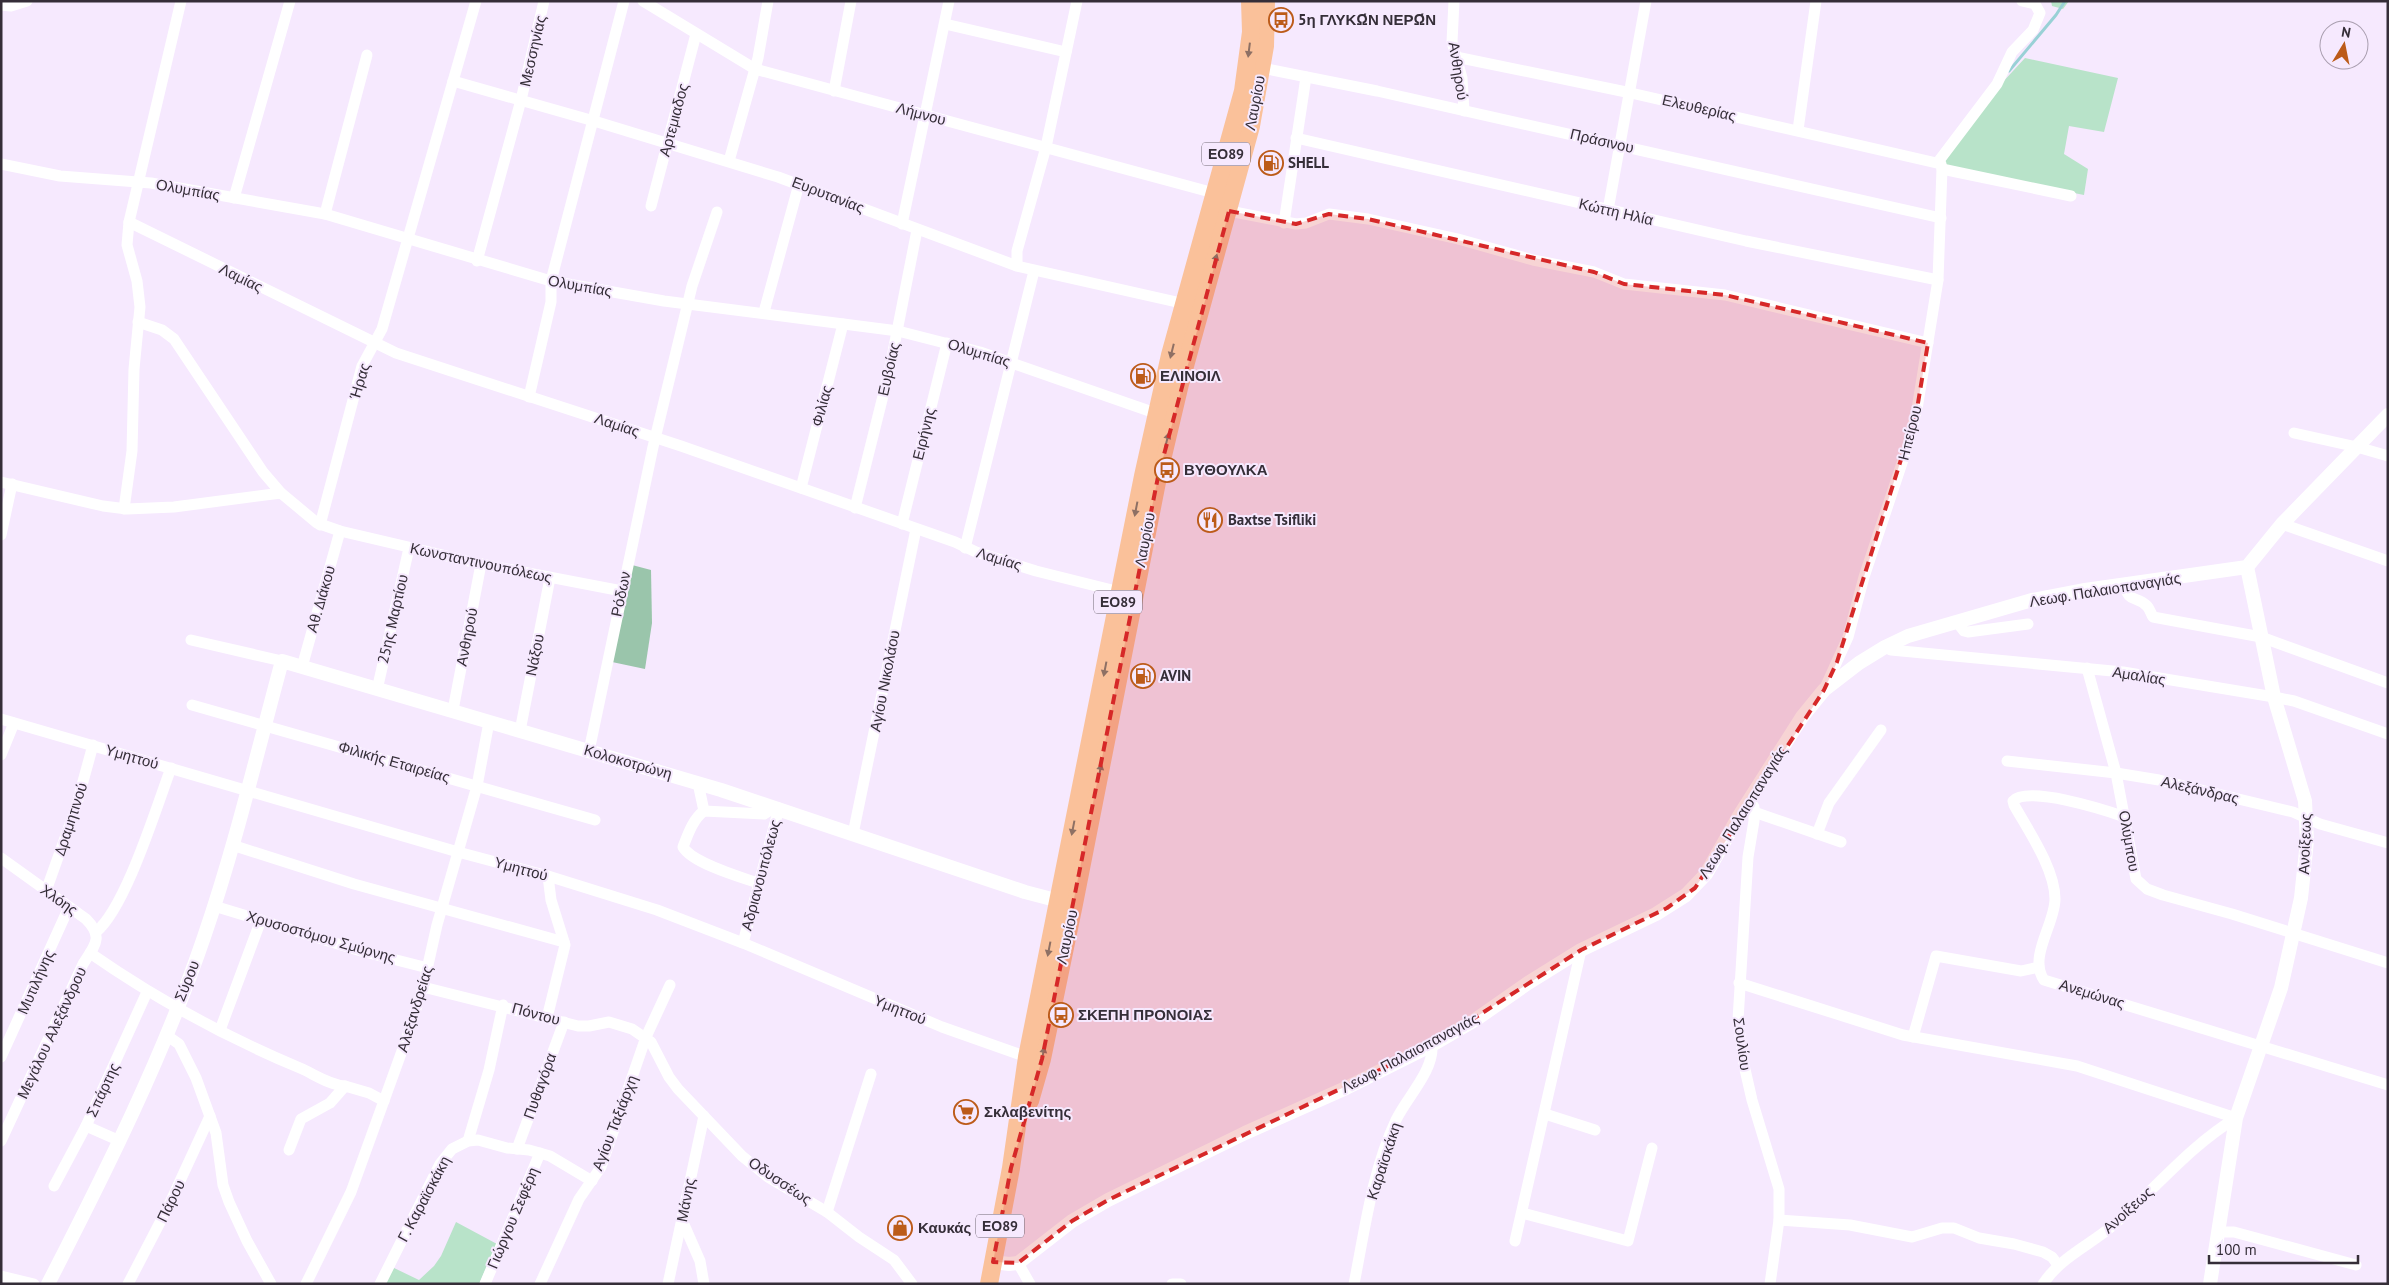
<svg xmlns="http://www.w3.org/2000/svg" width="2389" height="1285" viewBox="0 0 2389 1285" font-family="'PT Sans',sans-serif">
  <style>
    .green { fill: #b8e3c9 }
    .forest { fill: #9ac5ab }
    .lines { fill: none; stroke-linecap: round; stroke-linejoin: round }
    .stream { stroke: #99d1d6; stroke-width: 3 }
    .minor { stroke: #fff; stroke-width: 11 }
    .tertiary { stroke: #fff; stroke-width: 14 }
    .primary { stroke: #fac19a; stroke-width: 18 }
    .oneway { fill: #8e7064 }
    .marked { fill: #d62828; fill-opacity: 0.2; stroke: #d62828; stroke-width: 4; stroke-dasharray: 10 6; stroke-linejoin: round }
    .labels { text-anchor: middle; stroke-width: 4; stroke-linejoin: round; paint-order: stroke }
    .shield { fill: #f6e9fe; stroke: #6f6673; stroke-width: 1 }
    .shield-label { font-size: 14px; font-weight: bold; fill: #352e38 }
    .poi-label { font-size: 15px; font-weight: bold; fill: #352e38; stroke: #f6e9fe; text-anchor: start }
    .street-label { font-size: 15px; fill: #352e38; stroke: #f6e9fe }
  </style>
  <rect width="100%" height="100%" fill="#f6e9fe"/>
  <g class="green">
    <polygon points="2051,1 2069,1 2063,9 2052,6"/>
    <polygon points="2025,58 2118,78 2104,132 2069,126 2064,154 2088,169 2084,195 1946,167 1943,155 2000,85"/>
    <polygon points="456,1222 497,1244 479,1284 383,1284 392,1267 419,1280 434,1266 441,1256"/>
  </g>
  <polygon class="forest" points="632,565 651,570 652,623 645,669 612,662"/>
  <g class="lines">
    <polyline class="stream" points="2009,71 2056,15 2065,1"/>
    <g class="minor">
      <polyline points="643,1 755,69 1214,193"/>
      <polyline points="1454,1 1452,42 1462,78 1464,111"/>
      <polyline points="1,5 11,6 27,1"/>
      <polyline points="945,24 1066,52"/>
      <polyline points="1456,57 1631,93 1941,164 1942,169 1938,280 1917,409 1908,445 1864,577 1848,637 1824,690"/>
      <polyline points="1262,68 1377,91 1941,218"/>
      <polyline points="453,81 594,121 778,177 1017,266 1190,305"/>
      <polyline points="834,91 851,1"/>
      <polyline points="1798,130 1816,1"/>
      <polyline points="1296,138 1746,241 1938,280"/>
      <polyline points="729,161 758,58 768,1"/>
      <polyline points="1938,162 1997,84 2012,52 2033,30 2040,13 2035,4 2022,1"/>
      <polyline points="1,164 60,176 151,183 325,214 551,281 664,301 898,331 980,352 1158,414"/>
      <polyline points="1942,169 2071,196"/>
      <polyline points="234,198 290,1"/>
      <polyline points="651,206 696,34"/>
      <polyline points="1608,210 1646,1"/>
      <polyline points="1229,211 1296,224 1306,223 1329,214 1368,219 1458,239 1533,260 1594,272 1624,284 1725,295 1928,343"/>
      <polyline points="325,214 367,55"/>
      <polyline points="129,222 396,353 681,446 955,542 976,552 1036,571 1120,592"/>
      <polyline points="1284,223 1306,77"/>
      <polyline points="902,224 949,1"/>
      <polyline points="477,261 521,100 544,1"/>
      <polyline points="1017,266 1017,251 1046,147 1077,1"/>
      <polyline points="764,312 799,184"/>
      <polyline points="138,322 162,330 174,339 263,472 281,493 317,523 340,531 481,564 622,591"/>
      <polyline points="529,397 551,302 551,281 624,1"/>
      <polyline points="2294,433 2357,447 2388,456"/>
      <polyline points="1,482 103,506 127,509 174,507 281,493"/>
      <polyline points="801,488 843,324"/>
      <polyline points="855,508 889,372 917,230"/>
      <polyline points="124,509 132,451 134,369 140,307 137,281 127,245 129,222 181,1"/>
      <polyline points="902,524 947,343"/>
      <polyline points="2282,524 2388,561"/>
      <polyline points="320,525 362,366 382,329 476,1"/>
      <polyline points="1,535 12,484"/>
      <polyline points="965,548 1034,271"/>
      <path d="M2124 584C2129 604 2136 595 2147 606 2150 609 2151 614 2153 617L2261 637 2388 683"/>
      <polyline points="1957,622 1964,631 1968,632 2028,624"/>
      <polyline points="191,640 282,661"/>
      <polyline points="1885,647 1891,650 2123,672 2274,697 2294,701 2388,734"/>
      <polyline points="302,667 340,531"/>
      <polyline points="2087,668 2116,773 2136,879 2147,889 2163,895 2232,914 2388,963"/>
      <polyline points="377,690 409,548"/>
      <polyline points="192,705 595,820"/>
      <polyline points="453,710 481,564"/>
      <polyline points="1,719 458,852 548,876 657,910 743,943 942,1027 1027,1057"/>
      <polyline points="520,731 550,578"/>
      <polyline points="589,751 653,447 692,286 717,212"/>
      <polyline points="1,755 14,723"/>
      <polyline points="2007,761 2116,773 2159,780 2293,812 2320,824 2388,843"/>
      <polyline points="698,783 704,811"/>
      <polyline points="1749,800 1754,807 1754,821 1748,857 1738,1020 1744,1065 1752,1100 1779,1189 1779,1220 1770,1284"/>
      <polyline points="1754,812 1841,842"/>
      <path d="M2125 817C2105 810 2027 785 2013 801L2014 805C2028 830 2055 869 2055 899 2055 924 2028 957 2044 980L2388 1085"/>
      <polyline points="853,834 916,529"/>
      <polyline points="1817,834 1829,803 1881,730"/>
      <polyline points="232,845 354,884 564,942"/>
      <path d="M1 858 86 919C104 937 95 945 83 964L1 1141"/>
      <path d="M758 883C740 877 692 863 683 847 688 834 693 819 704 811L764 814 775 807"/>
      <polyline points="46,891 76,807 93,745"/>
      <polyline points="214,906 361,951 428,968"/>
      <path d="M96 932C126 907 156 808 171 768"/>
      <polyline points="743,943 779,808"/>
      <path d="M90 953C156 999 226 1037 300 1068 314 1074 329 1085 345 1086"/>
      <polyline points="1739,983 1903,1035 2077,1066 2236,1118"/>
      <polyline points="423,987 578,1026 589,1026 609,1022 632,1029 651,1042 669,1077 678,1089 742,1156 768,1177 827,1212 859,1237 894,1260 912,1284"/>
      <polyline points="547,1018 565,945 551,900 548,876"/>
      <polyline points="220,1030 261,920"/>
      <polyline points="166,1035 179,1044 196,1078 216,1133 223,1185 229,1202 247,1241 271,1284"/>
      <polyline points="1913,1037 1936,956 2021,971 2039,967"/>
      <polyline points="1,1057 69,907"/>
      <polyline points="1545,1114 1595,1130"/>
      <polyline points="86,1126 120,1141"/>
      <polyline points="468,1141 489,1070 503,1005"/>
      <polyline points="517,1149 564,1022"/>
      <polyline points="289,1150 301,1119 330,1103 345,1086 369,1093 384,1101"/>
      <polyline points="54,1186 86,1126 147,992"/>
      <polyline points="827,1212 871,1074"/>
      <polyline points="1522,1213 1628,1241 1652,1148"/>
      <polyline points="682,1220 700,1261 704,1284"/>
      <polyline points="1779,1220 1850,1225 1912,1237 1942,1228 1954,1228 1979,1238 2014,1244 2043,1252 2052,1257 2058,1265"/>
      <polyline points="2218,1232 2234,1232 2356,1265"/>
      <polyline points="1515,1241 1581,950"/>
      <polyline points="1018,1263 1030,1284"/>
      <polyline points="1,1276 34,1284"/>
      <polyline points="128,1284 168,1207 210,1116"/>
      <polyline points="306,1284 351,1192 407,1037 423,987 437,925 477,786 489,722"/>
      <polyline points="380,1284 440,1164 452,1149 468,1141 478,1140 507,1148 529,1150 550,1156 592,1181"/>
      <polyline points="485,1284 540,1153"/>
      <polyline points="540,1284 579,1199 601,1167 646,1037 670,985"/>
      <polyline points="668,1284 704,1116"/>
      <polyline points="1172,1284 1181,1284"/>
      <path d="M1354 1284C1365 1229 1372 1171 1396 1120 1407 1097 1434 1071 1432 1045"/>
      <path d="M2043 1284C2060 1258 2088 1246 2111 1227 2153 1192 2188 1147 2236 1118"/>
    </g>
    <g class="tertiary">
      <polyline points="993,1262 1009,1264 1018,1263 1072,1221 1108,1200 1245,1133 1346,1088 1432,1045 1475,1020 1528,983 1581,950 1656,914 1686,895 1706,874 1739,816 1802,717 1824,690 1859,663 1885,647 1908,636 2032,600 2085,590 2247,567 2282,524 2388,415"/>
      <path d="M48 1284C106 1171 163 1057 204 937 235 847 257 753 282 661L721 790 1025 892 1067 903"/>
      <polyline points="2210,1284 2236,1118 2281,988 2301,898 2307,841 2305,801 2274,697 2247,567"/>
    </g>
    <g class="primary">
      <polyline points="1030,1101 1042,1059 1074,904 1158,477 1180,384 1251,126 1265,46 1266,1"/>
      <polyline points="989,1284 1011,1168 1027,1057 1143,476 1170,355 1243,91 1251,32 1250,1"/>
    </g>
  </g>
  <defs><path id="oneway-solid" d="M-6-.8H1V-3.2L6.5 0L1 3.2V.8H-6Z" transform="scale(1.25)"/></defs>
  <g class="oneway">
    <use href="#oneway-solid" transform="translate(1249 50) rotate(97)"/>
    <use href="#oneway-solid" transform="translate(1215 261) rotate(-74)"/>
    <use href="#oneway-solid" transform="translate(1172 351) rotate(104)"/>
    <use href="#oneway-solid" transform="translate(1167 440) rotate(-76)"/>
    <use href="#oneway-solid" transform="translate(1136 509) rotate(101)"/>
    <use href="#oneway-solid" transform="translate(1105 669) rotate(101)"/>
    <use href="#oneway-solid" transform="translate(1100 771) rotate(-79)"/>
    <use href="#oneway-solid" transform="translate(1073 828) rotate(101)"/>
    <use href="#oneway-solid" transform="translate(1049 949) rotate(101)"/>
    <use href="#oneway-solid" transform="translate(1043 1054) rotate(-78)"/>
  </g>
  <path class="marked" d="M1229 211 1296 224 1329 214 1368 219 1594 272 1624 284 1725 295 1928 343 1917 409 1837 662 1824 690 1695 888 1667 908 1581 950 1432 1045 1108 1200 1072 1221 1018 1263 993 1262 1011 1168 1042 1059 1158 477Z"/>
  <defs>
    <symbol id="bus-ring" viewBox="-11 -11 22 22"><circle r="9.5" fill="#f6e9fe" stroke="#bc5b19" stroke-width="1.5"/><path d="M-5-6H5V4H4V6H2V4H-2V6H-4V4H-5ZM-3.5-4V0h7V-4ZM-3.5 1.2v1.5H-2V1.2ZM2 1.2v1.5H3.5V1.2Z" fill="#bc5b19"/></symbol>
    <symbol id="fuel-ring" viewBox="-11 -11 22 22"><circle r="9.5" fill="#f6e9fe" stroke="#bc5b19" stroke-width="1.5"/><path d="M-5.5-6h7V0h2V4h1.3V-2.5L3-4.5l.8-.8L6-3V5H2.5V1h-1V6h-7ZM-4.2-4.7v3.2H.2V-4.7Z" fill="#bc5b19"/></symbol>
    <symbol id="restaurant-ring" viewBox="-11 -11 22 22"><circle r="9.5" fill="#f6e9fe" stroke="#bc5b19" stroke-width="1.5"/><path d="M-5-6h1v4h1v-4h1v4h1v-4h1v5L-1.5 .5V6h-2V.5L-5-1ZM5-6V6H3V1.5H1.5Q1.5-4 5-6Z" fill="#bc5b19"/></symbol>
    <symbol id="supermarket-ring" viewBox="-11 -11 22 22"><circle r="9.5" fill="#f6e9fe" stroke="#bc5b19" stroke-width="1.5"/><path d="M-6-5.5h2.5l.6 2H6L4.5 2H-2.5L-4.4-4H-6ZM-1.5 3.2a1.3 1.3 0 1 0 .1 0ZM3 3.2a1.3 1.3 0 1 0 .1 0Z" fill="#bc5b19"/></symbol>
    <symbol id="shop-ring" viewBox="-11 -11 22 22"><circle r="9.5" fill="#f6e9fe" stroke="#bc5b19" stroke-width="1.5"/><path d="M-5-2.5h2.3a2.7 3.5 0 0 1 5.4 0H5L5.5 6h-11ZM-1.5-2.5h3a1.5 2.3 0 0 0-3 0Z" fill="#bc5b19"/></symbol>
  </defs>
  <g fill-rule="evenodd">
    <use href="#bus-ring" x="1267" y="6" width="28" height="28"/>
    <use href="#fuel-ring" x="1257" y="149" width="28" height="28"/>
    <use href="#fuel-ring" x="1129" y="362" width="28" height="28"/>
    <use href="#bus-ring" x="1153" y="456" width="28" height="28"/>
    <use href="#restaurant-ring" x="1196" y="506" width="28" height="28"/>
    <use href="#fuel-ring" x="1129" y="662" width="28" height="28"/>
    <use href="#bus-ring" x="1047" y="1001" width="28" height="28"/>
    <use href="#supermarket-ring" x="952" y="1098" width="28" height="28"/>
    <use href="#shop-ring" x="886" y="1214" width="28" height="28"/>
  </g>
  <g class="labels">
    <g class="shield">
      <rect x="1202" y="142.5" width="48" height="23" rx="4"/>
      <rect x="1094" y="590.5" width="48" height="23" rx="4"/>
      <rect x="976" y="1214.5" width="48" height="23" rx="4"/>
    </g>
    <g class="shield-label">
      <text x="1226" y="159">ΕΟ89</text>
      <text x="1118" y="607">ΕΟ89</text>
      <text x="1000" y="1231">ΕΟ89</text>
    </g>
    <g class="poi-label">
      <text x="1298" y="25">5η ΓΛΥΚΏΝ ΝΕΡΏΝ</text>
      <text x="1288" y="168">SHELL</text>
      <text x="1160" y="381">ΕΛΙΝΟΙΛ</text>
      <text x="1184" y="475">ΒΥΘΟΥΛΚΑ</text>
      <text x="1228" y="525">Baxtse Tsifliki</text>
      <text x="1160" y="681">AVIN</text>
      <text x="1078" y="1020">ΣΚΕΠΗ ΠΡΟΝΟΙΑΣ</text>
      <text x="984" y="1117">Σκλαβενίτης</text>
      <text x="918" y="1233">Καυκάς</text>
    </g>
    <g class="street-label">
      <text transform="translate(533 51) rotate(-77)" y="5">Μεσσηνίας</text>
      <text transform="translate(1458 71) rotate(81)" y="5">Ανθηρού</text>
      <text transform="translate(1255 103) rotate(-79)" y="5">Λαυρίου</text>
      <text transform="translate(1699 108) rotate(13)" y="5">Ελευθερίας</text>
      <text transform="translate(921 114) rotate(15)" y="5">Λήμνου</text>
      <text transform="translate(674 120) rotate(-75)" y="5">Αρτεμιαδος</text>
      <text transform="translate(1602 141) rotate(13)" y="5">Πράσινου</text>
      <text transform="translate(188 190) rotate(10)" y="5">Ολυμπίας</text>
      <text transform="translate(828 195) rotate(21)" y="5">Ευρυτανίας</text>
      <text transform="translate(1616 212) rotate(13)" y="5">Κώττη Ηλία</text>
      <text transform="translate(241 278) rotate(26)" y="5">Λαμίας</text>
      <text transform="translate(580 286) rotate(10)" y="5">Ολυμπίας</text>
      <text transform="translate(979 353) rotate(17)" y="5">Ολυμπίας</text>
      <text transform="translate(889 369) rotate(-77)" y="5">Ευβοίας</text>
      <text transform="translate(360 381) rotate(-73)" y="5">Ήρας</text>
      <text transform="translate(822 406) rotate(-75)" y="5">Φιλίας</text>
      <text transform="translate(617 425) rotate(18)" y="5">Λαμίας</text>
      <text transform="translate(1910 433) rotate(-76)" y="5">Ηπείρου</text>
      <text transform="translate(924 434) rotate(-76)" y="5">Ειρήνης</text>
      <text transform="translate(1145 540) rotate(-79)" y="5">Λαυρίου</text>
      <text transform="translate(999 559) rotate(17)" y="5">Λαμίας</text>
      <text transform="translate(481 563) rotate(12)" y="5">Κωνσταντινουπόλεως</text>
      <text transform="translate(2105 590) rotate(-9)" y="5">Λεωφ. Παλαιοπαναγιάς</text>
      <text transform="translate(621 594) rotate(-78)" y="5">Ρόδων</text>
      <text transform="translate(321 599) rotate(-74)" y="5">Αθ. Διάκου</text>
      <text transform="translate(393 619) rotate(-77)" y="5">25ης Μαρτίου</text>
      <text transform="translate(467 637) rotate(-79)" y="5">Ανθηρού</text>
      <text transform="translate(535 655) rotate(-79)" y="5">Νάξου</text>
      <text transform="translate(2139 676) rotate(9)" y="5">Αμαλίας</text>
      <text transform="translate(885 681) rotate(-79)" y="5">Αγίου Νικολάου</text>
      <text transform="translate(132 757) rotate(16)" y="5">Υμηττού</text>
      <text transform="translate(394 762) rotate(16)" y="5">Φιλικής Εταιρείας</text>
      <text transform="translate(628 762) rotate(16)" y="5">Κολοκοτρώνη</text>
      <text transform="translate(2200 790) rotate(13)" y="5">Αλεξάνδρας</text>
      <text transform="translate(1743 812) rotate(-58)" y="5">Λεωφ. Παλαιοπαναγιάς</text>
      <text transform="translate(71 819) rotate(-72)" y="5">Δραμητινού</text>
      <text transform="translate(2129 841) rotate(80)" y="5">Ολύμπου</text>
      <text transform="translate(2305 844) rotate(-88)" y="5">Ανοίξεως</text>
      <text transform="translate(521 869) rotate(15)" y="5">Υμηττού</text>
      <text transform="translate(761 875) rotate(-75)" y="5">Αδριανουπόλεως</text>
      <text transform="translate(59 900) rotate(35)" y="5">Χλόης</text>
      <text transform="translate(321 937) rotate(16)" y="5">Χρυσοστόμου Σμύρνης</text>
      <text transform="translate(1067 937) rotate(-78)" y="5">Λαυρίου</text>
      <text transform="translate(187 981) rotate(-68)" y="5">Σύρου</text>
      <text transform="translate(36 982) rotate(-66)" y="5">Μυτιλήνης</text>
      <text transform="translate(2092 994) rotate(17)" y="5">Ανεμώνας</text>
      <text transform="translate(415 1009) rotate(-73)" y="5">Αλεξανδρείας</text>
      <text transform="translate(900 1010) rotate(22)" y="5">Υμηττού</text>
      <text transform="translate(536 1014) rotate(15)" y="5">Πόντου</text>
      <text transform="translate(52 1033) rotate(-65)" y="5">Μεγάλου Αλεξάνδρου</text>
      <text transform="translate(1742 1044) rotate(82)" y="5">Σουλίου</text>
      <text transform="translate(1410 1053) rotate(-28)" y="5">Λεωφ. Παλαιοπαναγιάς</text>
      <text transform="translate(540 1086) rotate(-70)" y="5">Πυθαγόρα</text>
      <text transform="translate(103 1090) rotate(-65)" y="5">Σπάρτης</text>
      <text transform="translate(615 1123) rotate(-69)" y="5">Αγίου Ταξιάρχη</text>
      <text transform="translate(1384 1161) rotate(-72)" y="5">Καραϊσκάκη</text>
      <text transform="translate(780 1181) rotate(34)" y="5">Οδυσσέως</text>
      <text transform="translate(424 1199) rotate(-62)" y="5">Γ. Καραϊσκάκη</text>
      <text transform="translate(686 1200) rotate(-79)" y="5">Μάνης</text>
      <text transform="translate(171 1201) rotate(-64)" y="5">Πάρου</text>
      <text transform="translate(2128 1210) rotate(-42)" y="5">Ανοίξεως</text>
      <text transform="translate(513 1218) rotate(-67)" y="5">Γιώργου Σεφέρη</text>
    </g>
  </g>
  <rect width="2389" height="1285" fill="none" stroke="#352e38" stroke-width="5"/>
  <g transform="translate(2344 45) rotate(10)"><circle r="24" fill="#f6e9fe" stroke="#a99eaf"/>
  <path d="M0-4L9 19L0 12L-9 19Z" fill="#bc5b19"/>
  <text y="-8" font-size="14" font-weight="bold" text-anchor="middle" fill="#352e38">N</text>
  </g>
  <path d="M2209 1255v8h149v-8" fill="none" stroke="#352e38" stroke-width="2.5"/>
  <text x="2216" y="1255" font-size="15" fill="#352e38" stroke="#f6e9fe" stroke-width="4" paint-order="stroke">100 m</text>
</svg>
